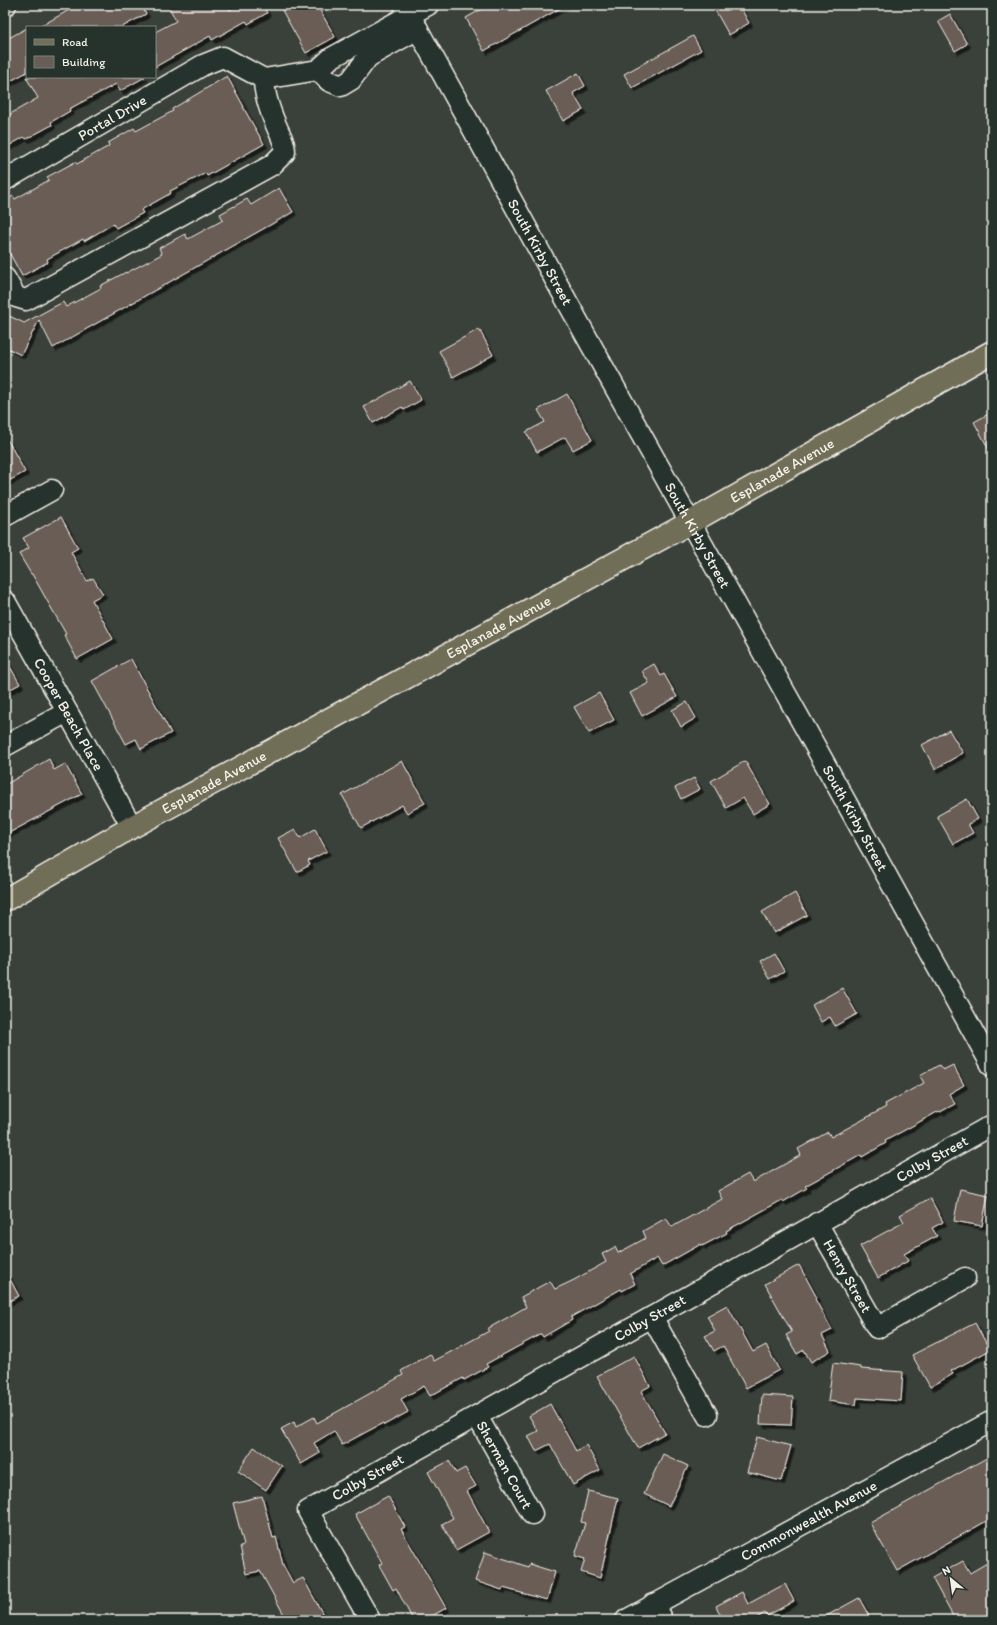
<svg xmlns="http://www.w3.org/2000/svg" width="997" height="1625" viewBox="0 0 997 1625" font-family="Itim,sans-serif">
  <style>
    .building { fill: #695d57; stroke: #f4f1e8; filter: url(#shadow) }
    .lines { fill: none; stroke-linecap: round; stroke-linejoin: round }
    .minor-casing { stroke: #f4f1e8; stroke-width: 23 }
    .major-casing { stroke: #f4f1e8; stroke-width: 25 }
    .minor { stroke: #26332d; stroke-width: 20 }
    .major { stroke: #716e59; stroke-width: 22 }
    .labels { text-anchor: middle; stroke-width: 3; stroke-linejoin: round; paint-order: stroke }
    .street-label { font-size: 15px; fill: #f4f1e8; stroke: #26332d }
  </style>
  <defs>
    <filter id="shadow"><feDropShadow dx="3.5" dy="3.5" stdDeviation="0" flood-color="#0009"/></filter>
  </defs>
  <rect width="100%" height="100%" fill="#3a403a"/>
  <filter id="ink" filterUnits="userSpaceOnUse"><feTurbulence type="fractalNoise" baseFrequency=".025" numOctaves="2"/><feDisplacementMap in="SourceGraphic" scale="8" xChannelSelector="R" yChannelSelector="G"/><feConvolveMatrix kernelMatrix="1 2 1 2 8 2 1 2 1" color-interpolation-filters="sRGB"/></filter>
  <g filter="url(#ink)">
    <g class="building">
      <polygon points="78,5 141,5 146,14 122,27 39,27"/>
      <polygon points="168,5 227,5 230,10 238,5 263,5 267,13 248,24 246,21 212,40 210,36 155,67 155,32 176,21"/>
      <polygon points="279,5 317,5 335,37 306,53"/>
      <polygon points="489,5 566,5 484,51 466,18"/>
      <polygon points="724,5 739,5 749,23 729,35 715,10"/>
      <polygon points="950,14 967,44 955,51 938,21"/>
      <polygon points="27,28 27,72 5,84 5,40"/>
      <polygon points="693,36 701,50 632,88 624,74"/>
      <polygon points="578,73 585,86 573,93 583,110 563,121 546,91"/>
      <polygon points="227,76 244,107 243,107 264,144 207,176 206,173 170,191 171,193 141,210 143,213 116,228 113,224 84,241 83,239 47,259 48,262 22,276 5,245 5,201 13,196 15,199 49,180 47,177 75,162 77,164 109,146 108,143 134,128 136,131 173,111 172,109"/>
      <polygon points="26,77 145,77 120,91 116,84 69,109 70,111 51,122 52,125 26,139 24,137 5,148 5,117 38,98"/>
      <polygon points="279,188 293,212 53,348 39,320 21,355 5,347 5,314 24,323 63,302 66,307 101,288 100,286 126,272 126,273 162,254 159,248 185,234 188,239 223,220 220,214 247,199 251,205"/>
      <polygon points="479,329 493,355 453,377 439,351"/>
      <polygon points="410,381 421,400 404,410 402,407 373,423 364,407"/>
      <polygon points="567,394 592,440 573,450 565,437 537,452 526,432 545,422 538,410"/>
      <polygon points="992,412 992,455 974,422"/>
      <polygon points="5,435 25,472 5,483"/>
      <polygon points="61,517 78,548 71,552 87,581 93,578 103,594 92,600 113,639 77,659 64,635 66,634 32,574 31,574 19,554 29,548 23,538"/>
      <polygon points="5,658 20,684 5,692"/>
      <polygon points="131,659 171,733 141,749 136,739 126,744 92,681"/>
      <polygon points="654,664 661,676 664,674 677,697 642,716 630,693 649,683 642,671"/>
      <polygon points="599,693 614,720 589,733 574,707"/>
      <polygon points="687,702 696,718 681,727 672,710"/>
      <polygon points="949,730 963,753 935,769 922,745"/>
      <polygon points="49,759 54,770 65,764 82,794 5,835 5,785"/>
      <polygon points="402,761 425,803 407,813 402,805 361,828 342,795"/>
      <polygon points="745,761 770,804 753,814 743,798 726,808 711,781"/>
      <polygon points="694,778 700,789 681,799 675,788"/>
      <polygon points="967,799 978,819 968,824 973,833 953,844 937,816"/>
      <polygon points="295,829 300,838 315,829 327,851 308,861 310,865 297,872 278,838"/>
      <polygon points="795,893 807,915 774,933 762,912"/>
      <polygon points="774,953 784,971 770,979 760,961"/>
      <polygon points="842,988 857,1014 835,1026 830,1017 821,1022 812,1005"/>
      <polygon points="939,1065 943,1070 953,1065 964,1085 949,1094 955,1104 940,1112 939,1111 885,1141 886,1143 862,1157 861,1155 805,1186 807,1188 783,1202 782,1200 726,1231 727,1233 702,1246 701,1244 662,1266 657,1258 630,1274 635,1284 622,1291 621,1289 571,1317 572,1320 543,1337 541,1334 486,1364 488,1367 464,1380 463,1378 430,1396 424,1386 401,1399 408,1412 384,1425 383,1423 342,1445 334,1431 314,1443 320,1453 301,1464 281,1429 294,1422 296,1427 314,1417 317,1423 403,1375 401,1371 430,1354 434,1361 489,1331 487,1329 526,1307 521,1297 550,1281 555,1289 574,1280 606,1262 602,1254 615,1247 618,1253 646,1238 643,1231 666,1218 672,1227 722,1199 718,1191 748,1174 753,1182 801,1155 798,1149 828,1132 831,1137 886,1107 885,1104 924,1083 920,1076"/>
      <polygon points="960,1189 988,1195 982,1226 954,1221"/>
      <polygon points="930,1198 943,1222 932,1228 937,1236 904,1254 908,1261 878,1278 860,1246 904,1222 900,1215"/>
      <polygon points="799,1265 817,1298 815,1299 832,1330 822,1335 830,1351 811,1362 804,1350 797,1354 786,1335 792,1332 765,1284"/>
      <polygon points="5,1270 19,1296 5,1303"/>
      <polygon points="727,1305 753,1352 766,1345 779,1370 746,1388 723,1346 714,1351 705,1336 715,1331 707,1316"/>
      <polygon points="975,1323 990,1350 951,1371 953,1374 930,1387 912,1355"/>
      <polygon points="634,1356 650,1386 641,1391 665,1433 638,1448 597,1376"/>
      <polygon points="833,1363 861,1367 861,1369 903,1372 901,1401 857,1398 856,1405 828,1401"/>
      <polygon points="762,1395 793,1397 791,1425 760,1424"/>
      <polygon points="550,1404 576,1451 586,1445 600,1470 573,1485 550,1444 536,1451 528,1436 538,1431 529,1416"/>
      <polygon points="757,1437 791,1446 781,1481 747,1472"/>
      <polygon points="254,1447 282,1466 266,1490 238,1471"/>
      <polygon points="663,1454 688,1466 669,1506 644,1494"/>
      <polygon points="992,1455 992,1518 897,1571 870,1523"/>
      <polygon points="449,1461 456,1473 465,1468 476,1486 467,1491 489,1532 456,1550 442,1524 453,1518 428,1472"/>
      <polygon points="588,1491 618,1498 600,1578 581,1572 585,1559 575,1556 585,1523 581,1522"/>
      <polygon points="262,1496 273,1538 276,1537 283,1565 293,1583 303,1578 326,1620 287,1620 260,1571 246,1574 240,1546 244,1545 233,1503"/>
      <polygon points="388,1496 405,1527 401,1529 446,1608 425,1620 413,1620 396,1588 393,1590 379,1565 382,1563 355,1514"/>
      <polygon points="485,1552 528,1567 529,1564 555,1572 547,1600 503,1588 502,1590 475,1581"/>
      <polygon points="992,1560 992,1620 955,1620 932,1578 963,1561 970,1573"/>
      <polygon points="785,1584 794,1601 767,1616 765,1613 753,1620 723,1620 716,1606 742,1592 748,1604"/>
      <polygon points="859,1598 869,1616 861,1620 819,1620"/>
    </g>
    <g class="lines">
      <defs>
        <g id="minor">
          <polyline points="5,5 6,5"/>
          <path id="s1" d="M404 5C469 120 531 237 595 352 728 590 861 827 992 1066"/>
          <polyline points="318,70 329,81 341,86 351,80 368,57 418,29"/>
          <polyline points="264,79 318,70 331,58 428,5"/>
          <path id="s2" d="M5 180 203 65 223 57 264 79"/>
          <path d="M5 278 16 297 26 300 272 165 285 152C285 141 280 135 276 125 270 111 264 94 264 79"/>
          <polyline points="5,516 52,490"/>
          <path id="s3" d="M5 601 132 827"/>
          <polyline points="5,746 67,712"/>
          <path id="s4" d="M817 1223 877 1328 965 1278"/>
          <polyline points="652,1317 707,1415"/>
          <path id="s5" d="M477 1416 532 1514"/>
          <polyline points="653,1604 662,1620"/>
          <path id="s6" d="M370 1620 308 1511 992 1125"/>
          <path id="s7" d="M626 1620 992 1421"/>
        </g>
        <g id="major">
          <path id="s8" d="M5 900 132 827 691 522 992 352"/>
        </g>
      </defs>
      <use href="#minor" class="minor-casing"/>
      <use href="#major" class="major-casing"/>
      <use href="#minor" class="minor"/>
      <use href="#major" class="major"/>
    </g>
  </g>
  <g class="labels">
    <g class="street-label">
      <text dy="5" stroke="none"><textPath href="#s2" startOffset="124">Portal Drive</textPath></text>
      <text dy="5" stroke="none"><textPath href="#s1" startOffset="282">South Kirby Street</textPath></text>
      <text dy="5" stroke="none"><textPath href="#s8" startOffset="888">Esplanade Avenue</textPath></text>
      <text dy="5" stroke="none"><textPath href="#s1" startOffset="606">South Kirby Street</textPath></text>
      <text dy="5" stroke="none"><textPath href="#s8" startOffset="564">Esplanade Avenue</textPath></text>
      <text dy="5" stroke="none"><textPath href="#s3" startOffset="130">Cooper Beach Place</textPath></text>
      <text dy="5" stroke="none"><textPath href="#s8" startOffset="240">Esplanade Avenue</textPath></text>
      <text dy="5" stroke="none"><textPath href="#s1" startOffset="930">South Kirby Street</textPath></text>
      <text dy="5" stroke="none"><textPath href="#s6" startOffset="842">Colby Street</textPath></text>
      <text dy="5" stroke="none"><textPath href="#s4" startOffset="61">Henry Street</textPath></text>
      <text dy="5" stroke="none"><textPath href="#s6" startOffset="518">Colby Street</textPath></text>
      <text dy="5" stroke="none"><textPath href="#s5" startOffset="56">Sherman Court</textPath></text>
      <text dy="5" stroke="none"><textPath href="#s6" startOffset="194">Colby Street</textPath></text>
      <text dy="5" stroke="none"><textPath href="#s7" startOffset="208">Commonwealth Avenue</textPath></text>
    </g>
  </g>
  <rect width="997" height="1625" fill="none" stroke="#26332d" stroke-width="20"/>
  <rect x="10" y="10" width="977" height="1605" fill="none" stroke="#f4f1e8" stroke-width="1.5" filter="url(#ink)"/>
  <rect x="26" y="26" width="130" height="52" fill="#26332d" stroke="#787f78"/>
  <rect x="34" y="39" width="20" height="6" fill="#716e59" stroke="#787f78"/>
  <text x="62" y="46" font-size="12" fill="#f4f1e8">Road</text>
  <rect x="34" y="56" width="20" height="12" fill="#695d57" stroke="#787f78"/>
  <text x="62" y="66" font-size="12" fill="#f4f1e8">Building</text>
  <g transform="translate(951 1579) rotate(331)" stroke="#26332d" stroke-width="3" paint-order="stroke">
  <path d="M0-3L7 15L0 10L-7 15Z" fill="#f4f1e8"/>
  <text y="-6" font-size="11" font-weight="bold" text-anchor="middle" fill="#f4f1e8">N</text>
  </g>
</svg>
